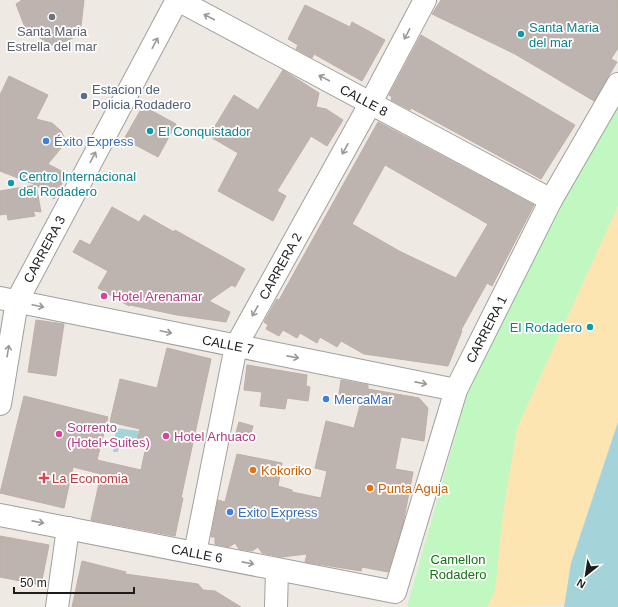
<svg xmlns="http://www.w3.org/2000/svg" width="618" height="607" viewBox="0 0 618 607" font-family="Arial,sans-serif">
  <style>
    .sand { fill: #fce5b1 }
    .park { fill: #c1f7c0 }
    .water { fill: #a4d4da }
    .building { fill: #beb4af; stroke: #bfaea5; fill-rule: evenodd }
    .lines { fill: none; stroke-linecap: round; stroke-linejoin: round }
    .minor-casing { stroke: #a0a0a0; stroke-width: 24 }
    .minor { stroke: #fff; stroke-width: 22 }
    .oneway { stroke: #999 }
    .worship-dot { fill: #6b7280; stroke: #fff; stroke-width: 1.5 }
    .culture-dot { fill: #0f9aa8; stroke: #fff; stroke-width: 1.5 }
    .service-dot { fill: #5c6f8a; stroke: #fff; stroke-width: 1.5 }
    .shop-dot { fill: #3f7fe0; stroke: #fff; stroke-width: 1.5 }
    .hotel-dot { fill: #d1479c; stroke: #fff; stroke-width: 1.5 }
    .food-dot { fill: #e8710a; stroke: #fff; stroke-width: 1.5 }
    .health-dot { fill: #e0444e; stroke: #fff; stroke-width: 1.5 }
    .labels { text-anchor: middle; stroke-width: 3.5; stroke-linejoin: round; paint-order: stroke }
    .culture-label { font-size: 13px; fill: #0d838f; stroke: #fff; text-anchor: start }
    .worship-label { font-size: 13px; fill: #5b616d; stroke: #fff }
    .service-label { font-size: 13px; fill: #4e5e75; stroke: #fff; text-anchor: start }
    .street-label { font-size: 13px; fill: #1c1c1c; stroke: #fff }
    .shop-label { font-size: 13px; fill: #366cbe; stroke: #fff; text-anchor: start }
    .hotel-label { font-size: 13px; fill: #b23c85; stroke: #fff; text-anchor: start }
    .food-label { font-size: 13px; fill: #c56008; stroke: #fff; text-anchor: start }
    .health-label { font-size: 13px; fill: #be3a42; stroke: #fff; text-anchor: start }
    .park-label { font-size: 13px; fill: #11760f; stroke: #fff }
  </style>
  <rect width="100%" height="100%" fill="#eee9e2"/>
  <polygon class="sand" points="618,206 618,422 571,563 564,606 487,607 495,591 503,513 517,428"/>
  <polygon class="park" points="618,99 618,206 517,428 503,513 495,591 487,607 407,607 465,402 472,381 554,205"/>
  <g class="water">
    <polygon points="618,422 618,607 564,607 571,563"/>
    <polygon points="116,428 139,431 136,445 120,441 118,452 113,452"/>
  </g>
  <g class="building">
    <polygon points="22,0 84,0 80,35 54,46 26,30 16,4"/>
    <polygon points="441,0 618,0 618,48 611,59 617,62 594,101 515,54 432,14"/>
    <polygon points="305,5 350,27 352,22 385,40 362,81 314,54 312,58 296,49 298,45 288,39"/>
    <polygon points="421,35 575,125 541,179 411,108 410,110 391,100 392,97 389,95"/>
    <polygon points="283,70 319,93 316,107 326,109 343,120 327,146 311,136 277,191 286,196 273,221 218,191 238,153 209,136 234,95 258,110"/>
    <polygon points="9,76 48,95 36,119 52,123 61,131 64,137 61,148 48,164 67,174 54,199 36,185 0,171 0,95"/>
    <polygon points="143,106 176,124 158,157 124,139"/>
    <path d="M378 122 534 205 492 286 487 283 461 330 462 331 448 366 364 354 341 341 337 347 320 337 317 343 300 333 297 338 283 330 279 336 266 329 268 325 264 322 277 299 279 300ZM385 165 488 224 456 278 401 252 352 224Z"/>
    <polygon points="36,185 41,212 33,211 35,216 8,220 7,214 0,215 0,191"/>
    <polygon points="112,207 139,222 144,215 174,232 175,230 245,269 235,287 232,285 209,301 230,312 226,322 177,315 130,305 129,306 98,288 108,271 73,252 80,240 90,245"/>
    <polygon points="36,320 64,324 56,376 28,372"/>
    <polygon points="167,348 211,359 181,498 183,498 175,536 91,520 101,474 73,467 64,508 0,493 24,396 108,417 97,460 141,470 147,442 137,440 140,429 110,422 120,379 157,388"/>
    <polygon points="247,365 307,375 306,386 310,387 308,401 287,398 285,409 260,406 262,392 244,390"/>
    <polygon points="341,380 368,385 368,389 419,398 428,408 424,441 401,437 395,469 413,472 403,524 388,572 362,567 361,571 305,562 307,554 282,557 262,553 258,547 252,551 239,549 235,543 229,547 215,544 215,537 211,537 218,500 225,502 237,454 282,463 278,486 292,490 292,492 321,498 327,471 315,468 326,421 354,428 362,398 339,394"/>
    <polygon points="239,422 253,426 249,440 235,436"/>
    <polygon points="0,536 49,545 41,585 0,577"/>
    <polygon points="82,561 126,572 125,574 198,584 203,590 215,591 241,607 72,607"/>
  </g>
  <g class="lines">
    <defs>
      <g id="minor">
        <polyline points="178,0 551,200"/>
        <polyline points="0,298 456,390"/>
        <polyline points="0,404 17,301 177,0"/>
        <polyline points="0,515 395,592 456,390 551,200 618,84"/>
        <polyline points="195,553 236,346 370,104 425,0"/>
        <polyline points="57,607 68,528"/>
        <polyline points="276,607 277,569"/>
      </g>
    </defs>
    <use href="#minor" class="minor-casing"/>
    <use href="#minor" class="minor"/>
  </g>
  <defs><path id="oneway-shaft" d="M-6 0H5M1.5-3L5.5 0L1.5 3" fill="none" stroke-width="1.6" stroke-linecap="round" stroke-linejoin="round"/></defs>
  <g class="oneway">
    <use href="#oneway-shaft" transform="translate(209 17) rotate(-152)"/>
    <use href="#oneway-shaft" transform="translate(407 34) rotate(118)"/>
    <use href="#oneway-shaft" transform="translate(155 43) rotate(-62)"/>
    <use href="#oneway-shaft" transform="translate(324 78) rotate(-152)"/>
    <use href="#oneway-shaft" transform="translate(345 149) rotate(119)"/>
    <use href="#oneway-shaft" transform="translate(93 157) rotate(-62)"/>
    <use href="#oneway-shaft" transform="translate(38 306) rotate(12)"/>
    <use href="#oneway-shaft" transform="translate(255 311) rotate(119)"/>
    <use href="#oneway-shaft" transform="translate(166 332) rotate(12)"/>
    <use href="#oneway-shaft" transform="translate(8 351) rotate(-81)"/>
    <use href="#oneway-shaft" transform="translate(293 357) rotate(11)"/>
    <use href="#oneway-shaft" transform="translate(421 383) rotate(11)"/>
    <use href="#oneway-shaft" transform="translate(38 522) rotate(11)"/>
    <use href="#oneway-shaft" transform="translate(248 563) rotate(11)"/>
  </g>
  <circle class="worship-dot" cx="52" cy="17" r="4"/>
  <g class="culture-dot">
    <circle cx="521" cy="34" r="4"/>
    <circle cx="150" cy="131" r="4"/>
    <circle cx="11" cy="183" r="4"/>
    <circle cx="590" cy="327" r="4"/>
  </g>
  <circle class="service-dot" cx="84" cy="96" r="4"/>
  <g class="shop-dot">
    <circle cx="46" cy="141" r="4"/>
    <circle cx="326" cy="399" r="4"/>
    <circle cx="230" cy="512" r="4"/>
  </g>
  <g class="hotel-dot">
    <circle cx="104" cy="296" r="4"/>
    <circle cx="59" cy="434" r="4"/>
    <circle cx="166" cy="436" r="4"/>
  </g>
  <g class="food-dot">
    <circle cx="253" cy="470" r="4"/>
    <circle cx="370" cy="488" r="4"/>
  </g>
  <path class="health-dot" d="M42 472h4v4h4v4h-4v4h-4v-4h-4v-4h4z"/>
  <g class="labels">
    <g class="culture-label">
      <text x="529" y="32">Santa Maria<tspan x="529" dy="15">del mar</tspan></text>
      <text x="158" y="136">El Conquistador</text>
      <text x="19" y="181">Centro Internacional<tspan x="19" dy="15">del Rodadero</tspan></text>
      <text x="582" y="332" text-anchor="end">El Rodadero</text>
    </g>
    <g class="worship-label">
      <text x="52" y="36">Santa Maria<tspan x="52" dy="15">Estrella del mar</tspan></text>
    </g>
    <g class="service-label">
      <text x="92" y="94">Estacion de<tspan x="92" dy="15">Policia Rodadero</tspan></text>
    </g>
    <g class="street-label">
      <text transform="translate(364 100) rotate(28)" y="5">CALLE 8</text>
      <text transform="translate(44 249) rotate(-62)" y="5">CARRERA 3</text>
      <text transform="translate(280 266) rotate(-61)" y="5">CARRERA 2</text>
      <text transform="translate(486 329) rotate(-63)" y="5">CARRERA 1</text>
      <text transform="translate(228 344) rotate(11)" y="5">CALLE 7</text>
      <text transform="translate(197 553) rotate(11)" y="5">CALLE 6</text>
    </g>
    <g class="shop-label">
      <text x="54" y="146">Éxito Express</text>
      <text x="334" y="404">MercaMar</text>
      <text x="238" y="517">Exito Express</text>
    </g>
    <g class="hotel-label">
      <text x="112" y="301">Hotel Arenamar</text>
      <text x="67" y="432">Sorrento<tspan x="67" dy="15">(Hotel+Suites)</tspan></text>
      <text x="174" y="441">Hotel Arhuaco</text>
    </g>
    <g class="food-label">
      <text x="261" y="475">Kokoriko</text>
      <text x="378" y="493">Punta Aguja</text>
    </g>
    <g class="health-label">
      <text x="52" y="483">La Economia</text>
    </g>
    <g class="park-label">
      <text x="458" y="564">Camellon<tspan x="458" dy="15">Rodadero</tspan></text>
    </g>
  </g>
  <g transform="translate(586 575) rotate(210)" stroke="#ffffff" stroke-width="3" paint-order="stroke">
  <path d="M0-3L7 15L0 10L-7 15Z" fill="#1c1c1c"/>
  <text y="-6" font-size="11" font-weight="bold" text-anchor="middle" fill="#1c1c1c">N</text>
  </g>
  <path d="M14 587v6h120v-6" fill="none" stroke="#1c1c1c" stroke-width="2"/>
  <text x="20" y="587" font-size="12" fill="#1c1c1c" stroke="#ffffff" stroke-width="3" paint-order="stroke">50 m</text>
</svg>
